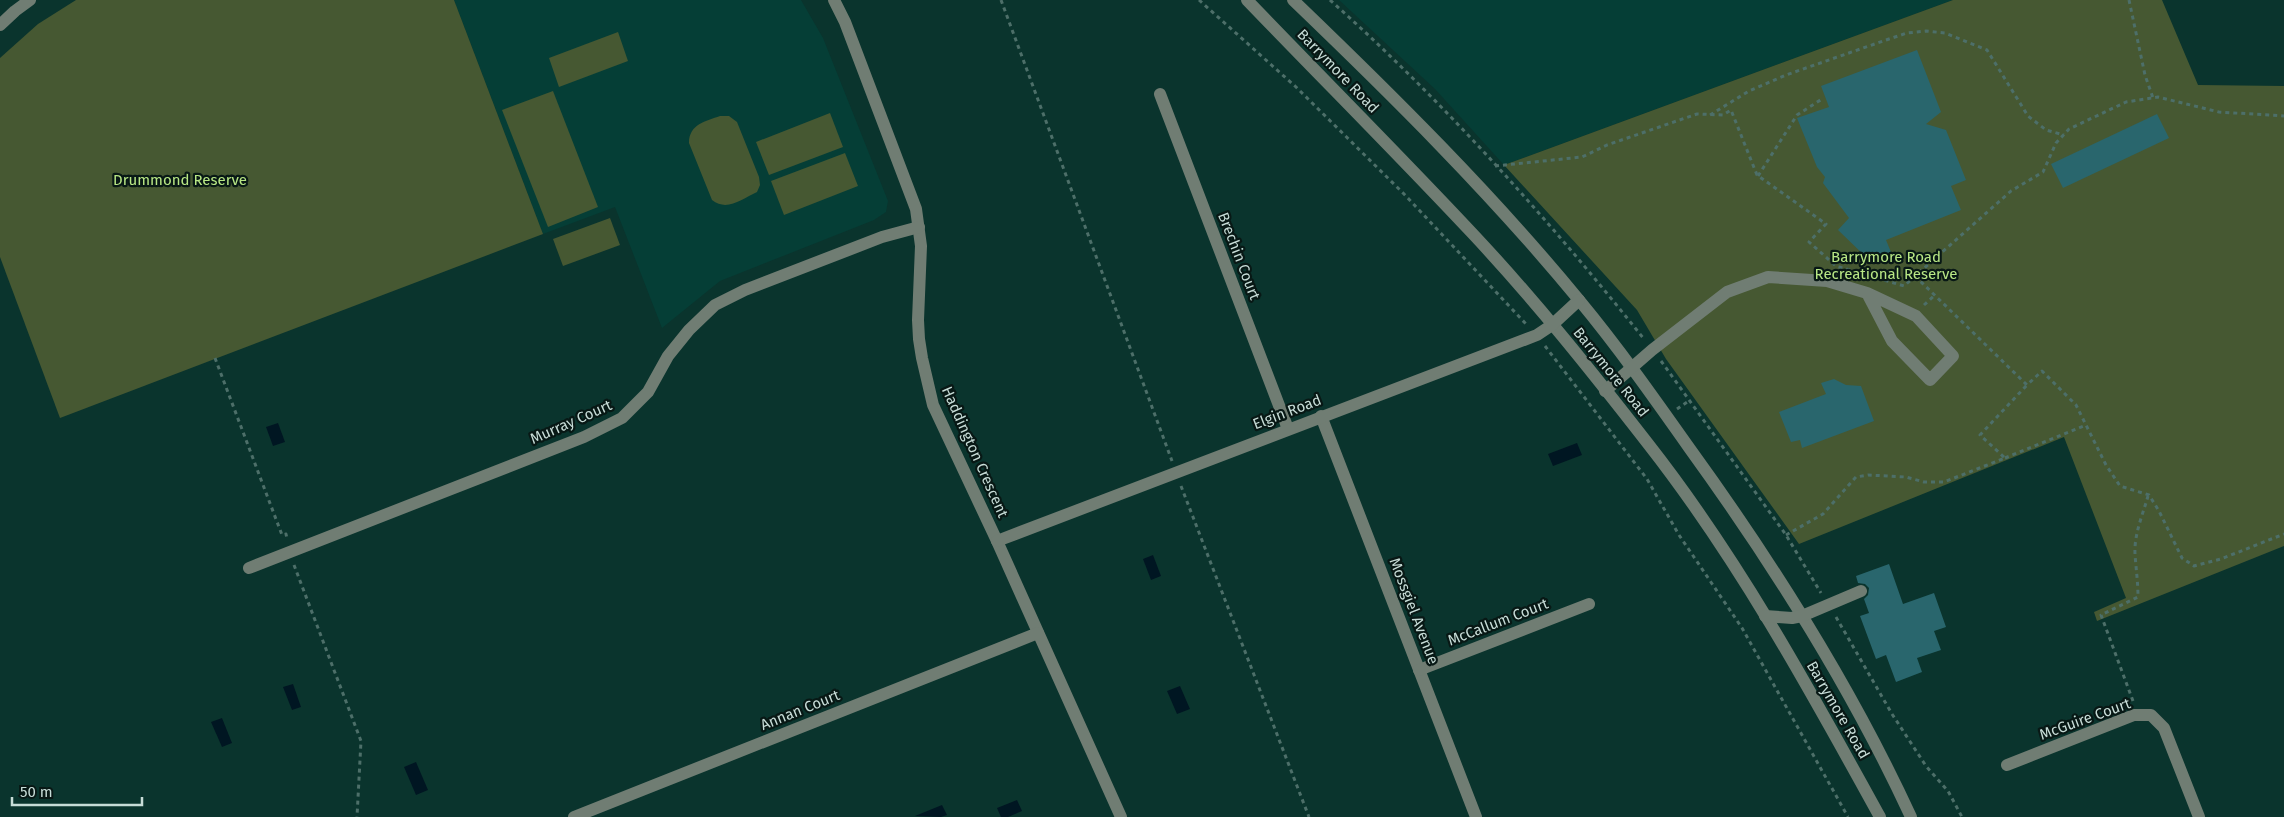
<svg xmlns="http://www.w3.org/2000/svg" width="2284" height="817" viewBox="0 0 2284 817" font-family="'Fira Sans',sans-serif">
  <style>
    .built { fill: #053e36 }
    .park { fill: #465832 }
    .water { fill: #001622 }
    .building { fill: #29666d }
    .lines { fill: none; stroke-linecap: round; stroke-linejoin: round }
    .path { stroke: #4d6f69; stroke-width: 3; stroke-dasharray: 4 4; stroke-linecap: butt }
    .minor { stroke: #707d73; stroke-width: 12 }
    .labels { text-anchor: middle; stroke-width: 4.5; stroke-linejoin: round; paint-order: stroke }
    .street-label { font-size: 15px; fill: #c7dcd7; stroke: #081815 }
    .park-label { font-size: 15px; fill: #b8e785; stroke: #081815 }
  </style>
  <rect width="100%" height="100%" fill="#0a342d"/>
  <g class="built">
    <polygon points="454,0 801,0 823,38 888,201 886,212 874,220 720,281 662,328 615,207 543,234"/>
    <polygon points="1339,0 1953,0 1504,165 1435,89"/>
  </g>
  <g class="park">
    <polygon points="76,0 454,0 543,234 60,418 0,257 0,58 38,24"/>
    <polygon points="1953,0 2162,0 2198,85 2284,86 2284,546 2097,621 2094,612 2126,598 2064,437 1799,544 1666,359 1637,310 1504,165"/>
    <polygon points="618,32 628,61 559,87 549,58"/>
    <polygon points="553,91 598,207 548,227 502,110"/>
    <polygon points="830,113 843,147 769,175 756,142"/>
    <path d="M720 116H729L737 122 759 177 760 185 757 192C742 199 727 212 712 200L689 143C689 124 706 121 720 116Z"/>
    <polygon points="845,153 858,186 784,215 771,181"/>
    <polygon points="610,218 620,245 563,266 553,239"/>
  </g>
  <g class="water">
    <polygon points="278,423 285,442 273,446 266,427"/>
    <polygon points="1577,443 1582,455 1553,466 1548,454"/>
    <polygon points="1153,555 1161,576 1151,580 1143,559"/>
    <polygon points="293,684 301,707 292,710 283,687"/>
    <polygon points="1180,686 1190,709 1177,714 1167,691"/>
    <polygon points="222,718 232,743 222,747 211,722"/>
    <polygon points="416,762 428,790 416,795 404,767"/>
    <polygon points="1017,800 1022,811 1008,817 1001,817 997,808"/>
    <polygon points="942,805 947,815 941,817 915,816"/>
  </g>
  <g class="building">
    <polygon points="1917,50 1941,112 1926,124 1946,130 1966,180 1951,186 1961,210 1886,240 1893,257 1882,261 1877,257 1867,258 1838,230 1849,218 1823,183 1825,177 1817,167 1797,118 1829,107 1821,86"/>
    <polygon points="2157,114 2169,138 2063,188 2051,164"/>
    <polygon points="1834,379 1846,385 1861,386 1874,421 1802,448 1800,440 1791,442 1779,412 1826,394 1821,383"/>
    <polygon points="1889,564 1903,604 1934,593 1946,627 1934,631 1941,650 1917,658 1922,672 1896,682 1886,655 1876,659 1860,616 1869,613 1864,599 1868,595 1869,588 1865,584 1858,583 1856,576"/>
  </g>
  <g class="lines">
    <g class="path">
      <polyline points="1001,0 1172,461"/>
      <polyline points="1199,0 1296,87 1404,194 1526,324"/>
      <path d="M1330 0C1445 103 1548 219 1644 339"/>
      <polyline points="2129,0 2145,75 2153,98"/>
      <polyline points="1710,115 1749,91 1786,75 1886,40 1907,33 1926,31 1945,33 1987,50 2028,116 2046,130 2064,135"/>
      <polyline points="1495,166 1582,157 1607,145 1697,114 1723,115 1731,110 1757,175 1826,224 1809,242 1836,266 1904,286 2011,191 2043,172 2056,143 2069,129 2126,102 2158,97 2219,112 2284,116"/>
      <polyline points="1758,176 1797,115 1822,99"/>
      <polyline points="1915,276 2027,385 2042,371 2076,405 2106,465 2120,486 2149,495 2159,511 2182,558 2194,566 2221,559 2284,534"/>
      <polyline points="1924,305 1935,295"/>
      <polyline points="1545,346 1647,479 1679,535 1742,628 1848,817"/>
      <polyline points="215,358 282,535 286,534 287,539"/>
      <polyline points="1661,361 1786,535 1821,593"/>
      <polyline points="1677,409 1690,400"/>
      <polyline points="2005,458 2086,425"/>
      <polyline points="1181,486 1309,817"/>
      <polyline points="1786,535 1823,514 1856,477 1868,475 1906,477 1924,482 1944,482 2005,458 1980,435 2027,385"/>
      <polyline points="294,565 361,741 357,817"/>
      <polyline points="1836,617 1892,714 1926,766 1948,791 1962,817"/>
      <path d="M2133 701 2101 615 2138 597C2138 582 2136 569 2135 554 2134 534 2143 514 2148 496"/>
    </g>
    <g class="minor">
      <polyline points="834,0 845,22 916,209 921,246 918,320 919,339 922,358 933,405 997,541 1121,817"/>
      <path d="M1247 0C1322 78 1398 154 1472 233 1535 300 1593 373 1649 445 1739 560 1810 690 1880 817"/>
      <path d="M1293 0C1392 95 1491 193 1579 300 1618 347 1654 398 1690 449 1774 565 1851 687 1911 817"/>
      <polyline points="0,25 15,11 30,0"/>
      <polyline points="1160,94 1288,429"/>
      <polyline points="1605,391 1652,350 1727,292 1768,277 1827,281 1867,293 1916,316 1953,356 1930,380 1892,341 1867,293"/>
      <polyline points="1321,416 1476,817"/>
      <polyline points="997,541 1537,335 1552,325 1579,300"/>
      <polyline points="249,568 584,437 622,418 648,392 668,356 689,330 715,305 745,290 882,237 919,227"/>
      <polyline points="1765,616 1792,618 1802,616 1861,591"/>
      <polyline points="1419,670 1589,604"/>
      <polyline points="2007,765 2134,715 2151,715 2164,728 2199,817"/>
      <polyline points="574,817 1038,633"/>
    </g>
  </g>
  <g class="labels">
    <g class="street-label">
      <text transform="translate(1338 71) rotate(46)" y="5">Barrymore Road</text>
      <text transform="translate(1239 256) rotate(69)" y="5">Brechin Court</text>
      <text transform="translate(1611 372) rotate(51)" y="5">Barrymore Road</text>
      <text transform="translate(1287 412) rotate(-21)" y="5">Elgin Road</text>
      <text transform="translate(571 422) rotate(-24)" y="5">Murray Court</text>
      <text transform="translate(975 452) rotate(66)" y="5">Haddington Crescent</text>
      <text transform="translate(1414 611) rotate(69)" y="5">Mossgiel Avenue</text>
      <text transform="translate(1498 622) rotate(-21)" y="5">McCallum Court</text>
      <text transform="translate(800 710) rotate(-22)" y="5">Annan Court</text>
      <text transform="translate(1838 710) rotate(60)" y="5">Barrymore Road</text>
      <text transform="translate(2085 719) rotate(-20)" y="5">McGuire Court</text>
    </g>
    <g class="park-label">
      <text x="180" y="185">Drummond Reserve</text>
      <text x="1886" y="262">Barrymore Road<tspan x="1886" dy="17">Recreational Reserve</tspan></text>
    </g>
  </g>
  <path d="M12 797v8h130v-8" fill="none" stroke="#c7dcd7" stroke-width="2.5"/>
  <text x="20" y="797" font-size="15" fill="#c7dcd7" stroke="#081815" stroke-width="4" paint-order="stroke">50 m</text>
</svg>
